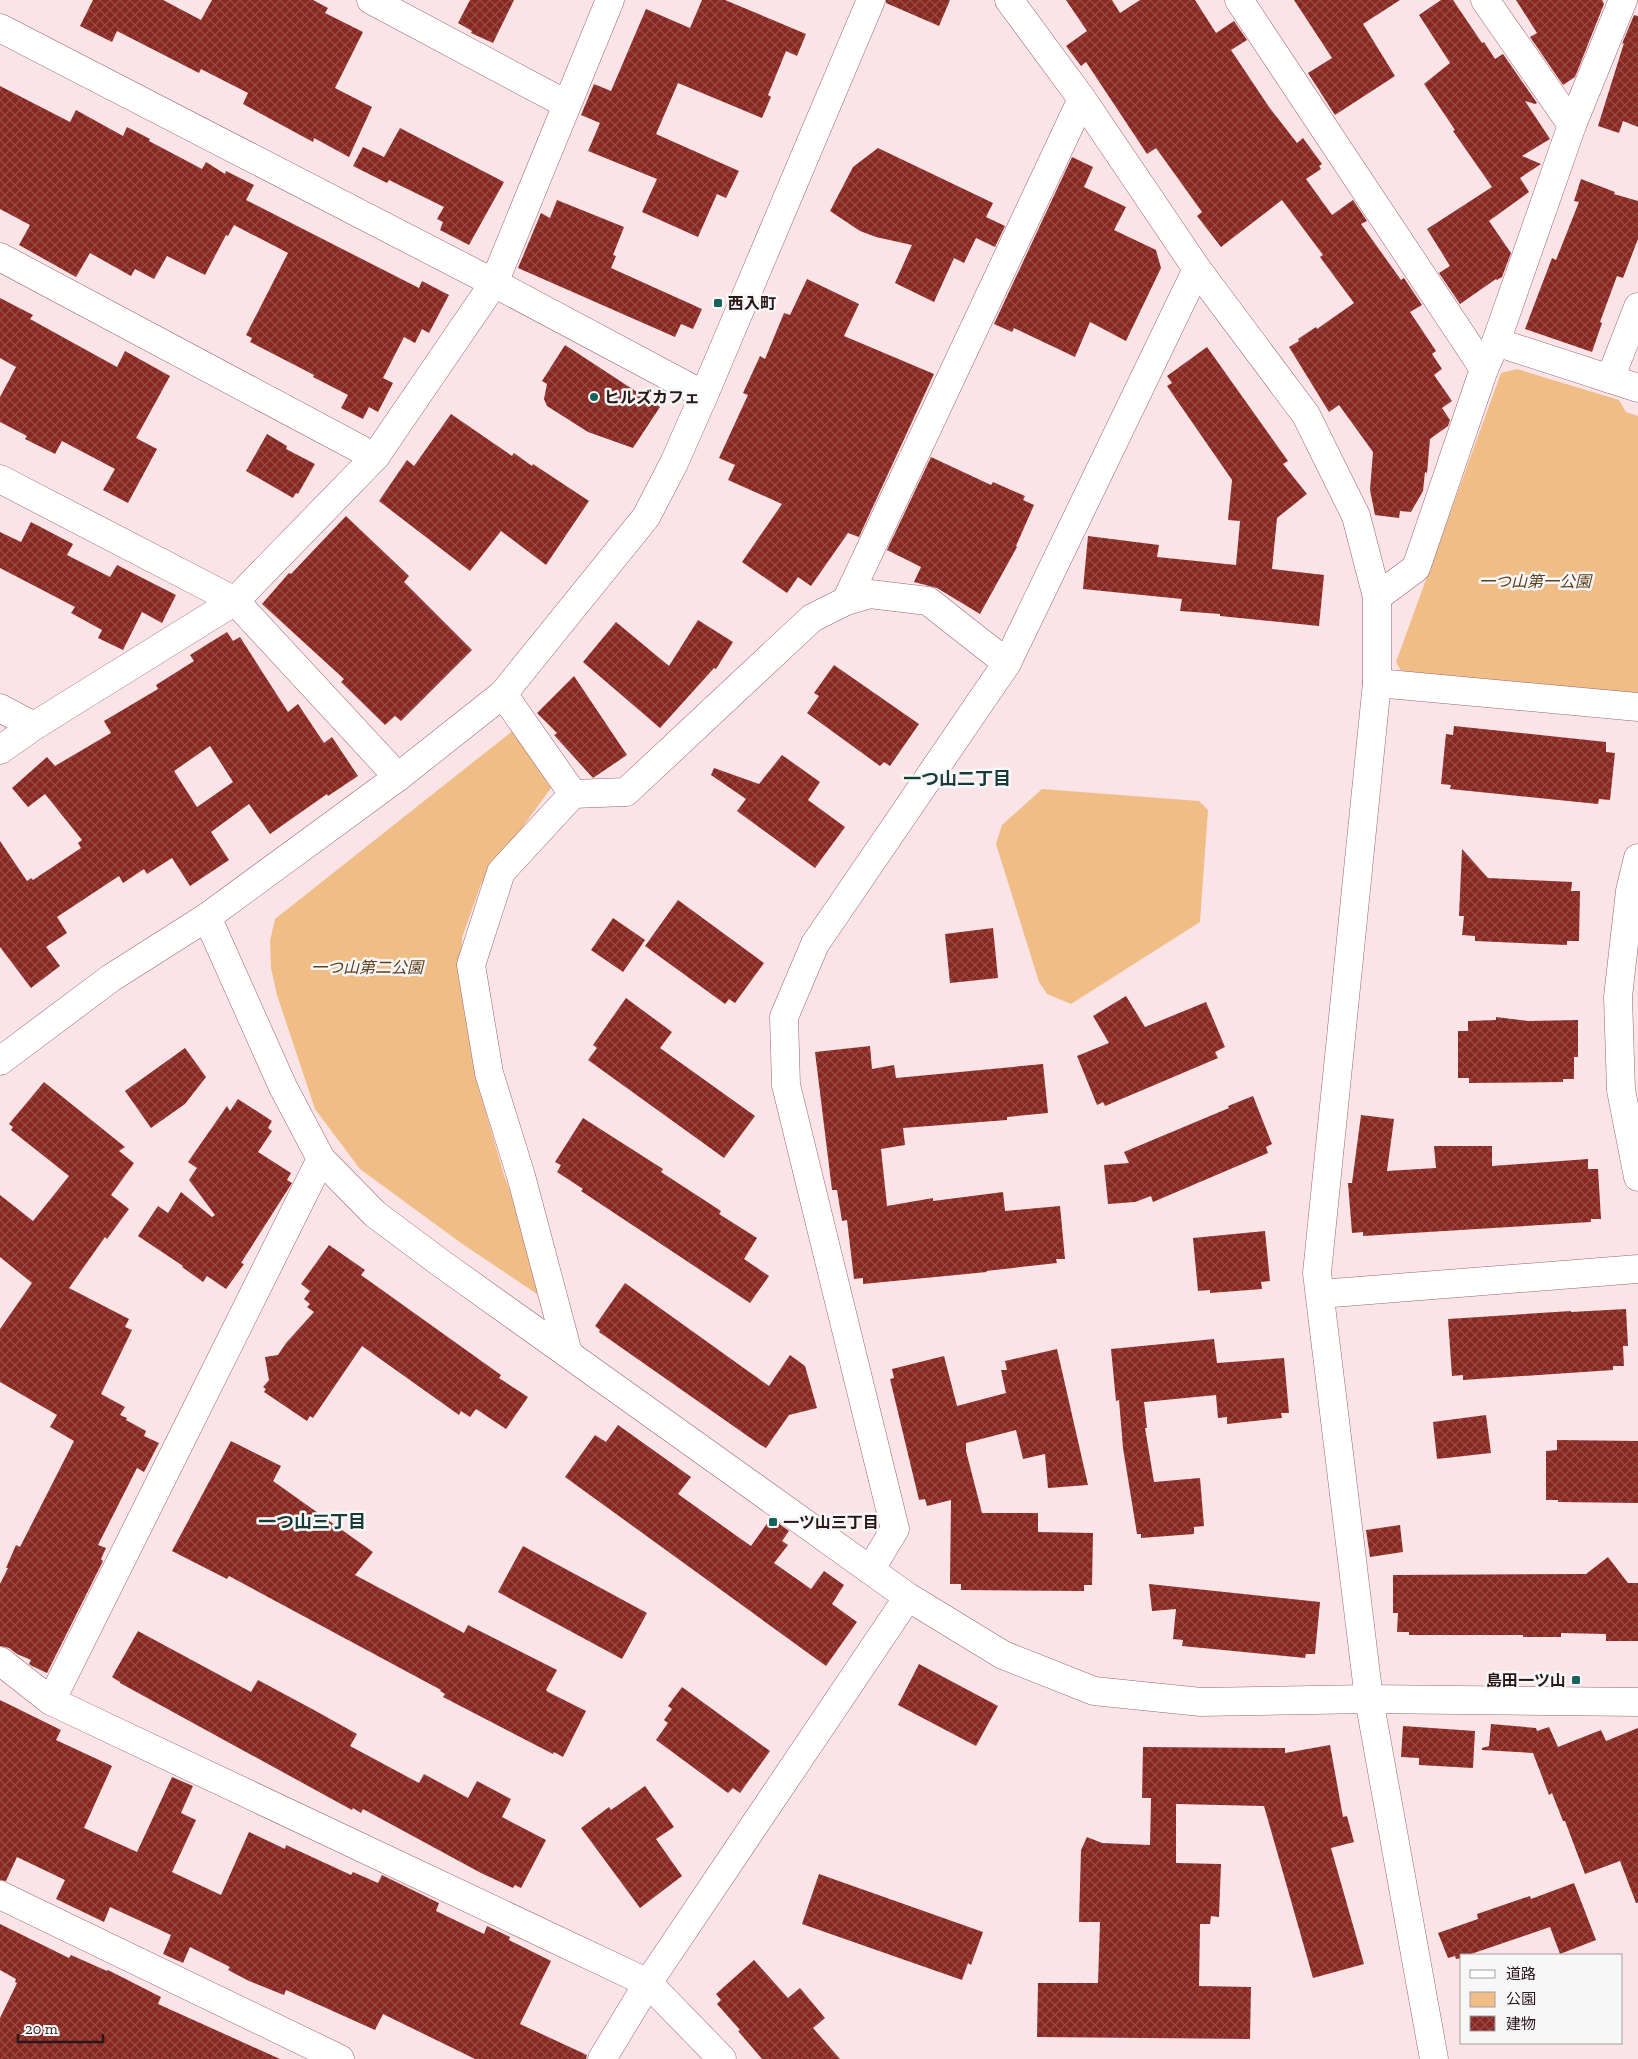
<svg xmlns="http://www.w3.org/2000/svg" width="1638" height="2059" viewBox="0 0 1638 2059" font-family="'Zilla Slab','Noto Sans JP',serif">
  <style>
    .green { fill: #f1bd87 }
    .building { fill: url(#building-cross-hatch); fill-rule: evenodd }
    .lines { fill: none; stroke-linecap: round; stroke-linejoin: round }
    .minor-casing { stroke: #976770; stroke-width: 29 }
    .tertiary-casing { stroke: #976770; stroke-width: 29 }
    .minor { stroke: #fff; stroke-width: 28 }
    .tertiary { stroke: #fff; stroke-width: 28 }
    .poi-dot { fill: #15635d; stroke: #f7f7f7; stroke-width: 2 }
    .labels { text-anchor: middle; stroke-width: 5; stroke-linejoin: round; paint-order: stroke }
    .poi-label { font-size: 16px; font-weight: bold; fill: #2a171a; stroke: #f7f7f7; text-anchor: start }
    .park-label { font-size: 16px; font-style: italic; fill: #5d3e1b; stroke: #f7f7f7 }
    .neighbourhood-label { font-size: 18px; font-weight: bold; fill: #183a37; stroke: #f7f7f7 }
  </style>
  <defs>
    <pattern id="building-cross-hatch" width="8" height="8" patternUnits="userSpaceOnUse" patternTransform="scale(1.25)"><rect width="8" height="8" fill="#892721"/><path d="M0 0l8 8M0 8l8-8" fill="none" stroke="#964c47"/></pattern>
  </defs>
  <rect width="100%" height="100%" fill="#fae4e7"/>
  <g class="green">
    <polygon points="1517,369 1619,400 1626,412 1638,416 1638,695 1401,671 1396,662 1501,373"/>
    <polygon points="515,729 553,775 551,788 481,884 462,938 460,984 476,1078 504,1175 549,1295 537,1294 461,1243 360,1169 315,1109 277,995 271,968 270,941 275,919"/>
    <polygon points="1042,789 1199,801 1208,810 1200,922 1071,1004 1047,994 1039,982 996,844 1002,825"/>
  </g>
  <g class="building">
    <polygon points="93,0 163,0 201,20 212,0 313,0 328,8 325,13 363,32 335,88 372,107 349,157 314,138 313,142 243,104 248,93 201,69 199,73 117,31 112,42 80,26"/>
    <polygon points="470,0 514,0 493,43 471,33 472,31 458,23"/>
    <polygon points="702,0 725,0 806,34 797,56 786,51 768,95 771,97 762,118 678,83 656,134 739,171 726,198 717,194 698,237 642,212 657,179 588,151 600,123 581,115 594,84 611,91 646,9 690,28"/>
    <polygon points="886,0 950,0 939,26 886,3"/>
    <polygon points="1066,0 1112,0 1120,13 1140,0 1195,0 1216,33 1234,21 1247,40 1231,50 1269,107 1297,143 1303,138 1322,164 1319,166 1321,169 1306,179 1332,215 1353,200 1367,221 1361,224 1401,280 1404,278 1422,305 1410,312 1436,351 1432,354 1442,369 1434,375 1452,401 1442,408 1450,420 1448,426 1430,439 1427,473 1425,472 1423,491 1411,512 1400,511 1399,518 1375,515 1370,490 1373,452 1339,405 1329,412 1289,347 1299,341 1298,339 1316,327 1317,329 1354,303 1320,257 1323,255 1282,200 1221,247 1197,216 1202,212 1156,148 1147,154 1086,62 1081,66 1066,46 1087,31"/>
    <polygon points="1294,0 1400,0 1363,24 1395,76 1335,115 1308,73 1332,58"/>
    <polygon points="1441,0 1453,0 1482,43 1484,42 1495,59 1503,54 1537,103 1535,104 1525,101 1550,139 1522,156 1541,164 1520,178 1529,192 1489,221 1511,253 1502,277 1497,280 1496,279 1460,304 1439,273 1450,266 1427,229 1492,187 1453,131 1455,130 1424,84 1450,63 1419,15"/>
    <polygon points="1516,0 1602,0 1604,4 1575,77 1563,85 1530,37 1537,33"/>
    <polygon points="1634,15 1638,16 1638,127 1623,121 1619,133 1598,126 1624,43 1622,44"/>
    <polygon points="0,86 70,122 76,110 123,136 127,127 150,139 149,141 202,169 206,162 225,174 226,171 254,185 246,200 419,288 422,281 449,295 429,333 422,329 415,343 404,337 383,378 393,383 378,412 369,407 363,419 341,408 348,395 313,377 314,375 250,342 252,338 246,335 288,253 234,225 228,236 226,235 205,275 167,256 154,279 135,269 131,276 90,253 76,277 19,245 30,225 0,209"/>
    <polygon points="400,128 504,182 469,245 440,230 443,222 437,219 444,207 389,180 387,183 353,166 363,147 384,157"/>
    <polygon points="878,148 993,203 986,217 1005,226 995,247 976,238 964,263 954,258 934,302 895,283 912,245 876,237 860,231 830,211 853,167"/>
    <polygon points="1072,157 1093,167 1084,187 1126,207 1114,230 1156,250 1161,268 1126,341 1090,322 1075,357 1014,328 1012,332 994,324"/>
    <polygon points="1581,179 1615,192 1614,194 1638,201 1638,239 1623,278 1617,276 1600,322 1602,323 1592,352 1525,329 1552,258 1556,260 1579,202 1574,201"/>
    <polygon points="557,200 624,227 613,255 616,256 611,268 702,309 693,329 681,324 675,337 518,268 541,213 550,218"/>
    <polygon points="807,279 859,304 844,336 934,374 859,537 848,533 811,586 798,577 787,593 742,562 782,504 728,480 735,465 719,458 748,395 743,393 760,356 765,359 784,313 790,315"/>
    <polygon points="0,298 33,315 30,319 117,367 125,351 170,376 136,438 157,449 128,503 103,490 115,469 62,441 55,454 25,439 27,436 0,422 0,397 16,367 0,358"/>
    <polygon points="565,345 660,407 633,448 588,432 547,406 544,399 547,384 542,381"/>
    <polygon points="1207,347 1288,461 1283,464 1307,494 1277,518 1272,569 1324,575 1319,626 1220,616 1220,614 1180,611 1182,599 1083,589 1088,536 1159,545 1157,557 1236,565 1240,521 1228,520 1232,480 1167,386 1172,383 1167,376"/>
    <polygon points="451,414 512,456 514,453 532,466 533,464 589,501 546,565 501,531 470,571 379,501 407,460 414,466"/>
    <polygon points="267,434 287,446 286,449 315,464 298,494 296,493 293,498 246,471"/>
    <polygon points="931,457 991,485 993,482 1025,496 1023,500 1034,505 1016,546 1017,547 980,614 937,588 914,582 921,567 887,550"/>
    <polygon points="346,516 409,576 404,582 472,650 401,721 395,716 385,725 341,682 344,679 262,604 289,573 291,574"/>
    <polygon points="31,522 73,544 67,555 110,577 117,565 176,595 162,623 142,612 123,650 98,638 102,630 71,613 75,607 0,568 0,532 21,542"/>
    <polygon points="698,620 733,642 716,669 714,668 660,728 583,662 616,622 669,666"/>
    <path d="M227 632 233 641 240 637 288 712 298 704 324 743 332 737 358 776 328 796 327 794 270 834 249 804 211 832 229 860 190 886 172 858 147 874 144 869 123 883 119 876 57 917 67 933 46 947 60 966 31 988 0 947V841L27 881 31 878 33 880 81 848 78 843 82 840 45 794 28 807 12 788 47 757 55 766 111 733 104 721 158 689 156 685 194 661 190 655ZM210 746 233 782 197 807 174 771Z"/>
    <polygon points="834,665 919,724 890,766 884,762 880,766 807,713 819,696 814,693"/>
    <polygon points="574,676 627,755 593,778 554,735 557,733 537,713"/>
    <polygon points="1454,726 1606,742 1606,752 1615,753 1610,800 1599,799 1598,804 1450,789 1451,785 1441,784 1446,734 1453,735"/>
    <polygon points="782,755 820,782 808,800 845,827 815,868 737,811 746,799 711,775 714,768 759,784"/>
    <polygon points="1462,849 1488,878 1572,882 1571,891 1580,891 1579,941 1567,941 1567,945 1475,941 1475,936 1462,935 1464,916 1459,916"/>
    <polygon points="678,900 764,963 735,1003 729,999 725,1004 645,946"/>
    <polygon points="613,918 645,940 623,972 591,950"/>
    <polygon points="993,928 998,978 950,983 945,934"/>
    <polygon points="1126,996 1145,1027 1206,1002 1225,1047 1215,1052 1218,1058 1105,1106 1103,1102 1097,1105 1077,1056 1109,1043 1093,1016"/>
    <polygon points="626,998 672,1032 660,1048 755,1116 724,1158 588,1060 597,1048 593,1045"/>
    <polygon points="1496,1017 1528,1021 1578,1020 1578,1057 1574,1057 1574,1079 1563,1079 1563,1082 1469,1083 1469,1078 1458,1078 1458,1031 1468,1031 1468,1021 1496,1020"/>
    <polygon points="870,1046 872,1069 894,1065 896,1078 1043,1064 1048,1113 1007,1117 1007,1120 903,1128 905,1145 881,1149 887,1206 933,1198 933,1201 1003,1192 1005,1211 1060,1206 1065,1259 1056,1259 1057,1263 986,1271 987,1272 863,1284 863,1278 854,1279 847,1220 842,1221 837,1190 832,1190 815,1052"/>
    <polygon points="185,1048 206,1077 185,1104 151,1128 125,1091"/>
    <polygon points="44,1082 125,1147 119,1151 134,1163 111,1195 129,1209 107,1239 105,1237 69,1288 129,1319 125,1327 132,1330 101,1394 125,1407 120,1415 127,1418 126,1420 146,1431 144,1436 159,1443 144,1472 137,1468 98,1545 106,1548 101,1559 103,1561 47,1673 32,1666 29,1664 31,1660 17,1654 9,1648 0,1646 0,1584 8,1568 6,1568 16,1545 20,1547 74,1441 50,1427 57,1415 0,1382 0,1329 32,1283 0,1257 0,1195 33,1221 69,1176 11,1130 13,1127 9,1124"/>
    <polygon points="1253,1096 1272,1144 1266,1147 1268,1153 1153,1202 1151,1196 1135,1202 1108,1204 1104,1165 1129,1163 1124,1152 1229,1108 1228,1106"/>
    <polygon points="238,1099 272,1121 268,1128 272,1131 258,1152 291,1173 287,1180 292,1183 241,1263 244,1264 226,1289 207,1276 203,1282 182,1267 183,1266 138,1236 158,1206 168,1213 181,1192 212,1217 215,1215 189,1180 197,1168 188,1162 227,1106 230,1111"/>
    <polygon points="1361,1115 1394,1119 1387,1171 1436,1168 1434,1146 1492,1146 1492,1166 1588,1159 1588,1169 1598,1169 1601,1219 1591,1219 1591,1222 1363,1236 1363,1232 1352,1233 1348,1183 1352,1183"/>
    <polygon points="583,1118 663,1169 661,1172 721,1211 719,1214 757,1238 744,1259 769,1276 750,1303 581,1191 583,1189 557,1172 561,1165 555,1162"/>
    <polygon points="1265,1231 1270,1281 1261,1282 1262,1289 1210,1293 1210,1290 1198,1291 1193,1238"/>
    <polygon points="329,1245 365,1270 361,1275 501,1375 499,1378 528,1397 506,1429 476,1409 470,1417 461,1411 459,1415 362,1346 313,1418 310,1416 307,1421 264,1392 266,1389 263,1387 269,1380 265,1357 278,1355 286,1343 314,1312 307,1307 310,1304 304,1299 310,1291 301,1284"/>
    <polygon points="625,1283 769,1386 790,1355 805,1366 817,1408 789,1415 766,1448 759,1444 599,1332 600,1330 595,1326"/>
    <polygon points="1626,1309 1628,1346 1623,1346 1624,1366 1613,1366 1613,1370 1463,1380 1463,1375 1452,1376 1448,1319 1571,1311 1571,1312"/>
    <polygon points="1214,1339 1217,1363 1284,1358 1289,1413 1281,1413 1282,1418 1227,1424 1227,1417 1218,1418 1216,1395 1144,1402 1147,1428 1145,1428 1154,1482 1200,1478 1204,1526 1194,1527 1194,1534 1141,1538 1141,1534 1137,1534 1123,1448 1119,1400 1116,1401 1111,1349"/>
    <polygon points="1057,1349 1088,1485 1048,1488 1045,1454 1023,1459 1016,1430 966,1443 966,1451 982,1513 1038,1513 1038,1532 1093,1533 1092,1585 1084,1585 1084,1591 961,1590 961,1584 950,1584 951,1500 927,1506 925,1499 919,1500 890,1379 894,1378 892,1369 944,1356 957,1406 1006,1393 1001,1370 1007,1370 1005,1361"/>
    <polygon points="1486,1415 1491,1453 1437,1459 1433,1422"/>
    <polygon points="618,1425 691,1477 678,1494 741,1539 751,1546 771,1518 789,1531 782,1541 788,1545 774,1563 811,1589 824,1571 844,1585 832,1604 857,1622 826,1666 565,1477 595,1435 606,1442"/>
    <polygon points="1557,1440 1638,1441 1638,1503 1558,1502 1558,1500 1546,1500 1546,1451 1557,1450"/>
    <polygon points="231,1441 281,1466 273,1481 373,1552 355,1575 464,1633 468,1625 557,1670 546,1690 548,1692 586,1711 563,1757 554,1752 553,1754 443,1697 445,1694 440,1691 441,1690 229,1576 227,1579 172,1551"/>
    <polygon points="1400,1525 1403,1552 1370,1557 1366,1530"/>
    <polygon points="523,1546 647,1613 622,1659 498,1592"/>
    <polygon points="1608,1557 1628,1583 1638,1583 1638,1641 1606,1641 1606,1634 1561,1633 1561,1637 1523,1637 1523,1635 1409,1635 1409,1632 1397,1632 1398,1613 1393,1613 1393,1575 1586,1574"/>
    <polygon points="1149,1584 1320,1602 1315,1654 1306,1654 1305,1658 1182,1646 1183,1640 1173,1639 1176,1609 1152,1611"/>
    <polygon points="138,1631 251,1692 258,1680 314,1710 357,1734 350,1746 419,1783 424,1774 468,1798 477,1781 511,1799 502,1817 546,1840 521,1888 515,1885 513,1888 481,1873 363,1809 361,1813 353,1808 352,1810 120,1683 120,1682 112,1677"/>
    <polygon points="919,1664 998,1706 976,1746 898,1705"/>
    <polygon points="682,1687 770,1751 740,1793 733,1788 728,1793 656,1740 668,1723 664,1720 672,1709 668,1706"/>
    <polygon points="0,1700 61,1730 56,1740 112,1766 84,1828 137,1852 172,1777 193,1786 181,1813 196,1820 172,1872 221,1895 249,1832 285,1849 286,1845 351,1875 353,1872 378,1883 382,1875 439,1903 436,1911 484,1934 487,1926 510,1937 509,1940 551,1961 520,2024 587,2055 586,2059 475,2059 383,2014 375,2030 286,1990 284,1995 249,1981 228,1970 230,1967 190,1947 183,1963 163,1954 171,1935 110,1907 104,1922 56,1899 65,1880 17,1857 6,1881 0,1880"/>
    <polygon points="1491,1724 1536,1728 1537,1731 1549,1727 1558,1747 1601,1730 1606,1741 1638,1728 1638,1903 1636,1903 1620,1861 1585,1874 1565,1821 1563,1821 1552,1793 1549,1795 1533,1753 1482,1750 1482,1748 1489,1746"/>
    <polygon points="1403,1726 1475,1731 1473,1768 1419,1765 1419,1758 1401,1757"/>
    <polygon points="1330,1745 1343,1817 1347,1816 1354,1842 1331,1848 1364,1964 1313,1978 1264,1806 1176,1804 1176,1863 1221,1864 1219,1917 1211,1916 1210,1924 1200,1924 1199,1986 1251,1987 1250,2039 1037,2037 1038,1983 1098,1983 1100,1922 1079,1922 1081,1850 1087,1837 1102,1843 1150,1845 1151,1798 1142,1798 1143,1747 1285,1748 1285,1753"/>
    <polygon points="645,1786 674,1827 656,1839 682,1876 640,1908 581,1828 609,1807 611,1810"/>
    <polygon points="819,1874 983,1932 971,1965 968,1963 962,1980 802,1924"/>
    <polygon points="1574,1883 1596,1940 1560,1954 1550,1927 1468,1955 1462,1955 1462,1958 1456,1959 1455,1956 1448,1958 1438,1933 1478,1919 1477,1914 1530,1896 1531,1899"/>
    <polygon points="0,1924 69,1958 71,1955 107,1971 108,1970 161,1997 158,2004 280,2059 0,2059 0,2018 17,1983 15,1982 16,1979 0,1970"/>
    <polygon points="754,1960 788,1998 800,1988 825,2018 813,2028 840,2059 762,2059 738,2031 740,2030 717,2004 721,2000 716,1994"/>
  </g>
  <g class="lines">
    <defs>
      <g id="minor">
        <polyline points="371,0 566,104"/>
        <polyline points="1239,0 1484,369"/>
        <polyline points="1485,0 1572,125"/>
        <polyline points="0,28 494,283 704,395"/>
        <polyline points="0,257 375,457"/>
        <polyline points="1496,342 1638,388"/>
        <polyline points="1610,379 1638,307"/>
        <polyline points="0,479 235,601 398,777"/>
        <polyline points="1377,597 1416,568 1484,369 1496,342 1572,125 1623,0"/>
        <polyline points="846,601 1082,99"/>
        <polyline points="1377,683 1638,707"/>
        <polyline points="503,694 573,794 626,792 812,618 846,601 870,594 928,601 1007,663"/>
        <polyline points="0,708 34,726"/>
        <polyline points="0,750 34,726 235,601 375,457 494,283 610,0"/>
        <polyline points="1638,858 1630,891 1618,997 1621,1090 1638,1177"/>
        <polyline points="1320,1294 1638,1269"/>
        <polyline points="568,1353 521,1176 489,1073 471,965 501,872 573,794"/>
        <polyline points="870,1570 895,1529 786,1085 784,1017 815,944 1007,663 1197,269"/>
        <polyline points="0,1661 51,1701 648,1983 722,2059"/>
        <polyline points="51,1701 321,1159"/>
        <polyline points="0,1895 340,2059"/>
        <polyline points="602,2059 648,1983 908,1597"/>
      </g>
      <g id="tertiary">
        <polyline points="1009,0 1082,99 1197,269 1306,415 1356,516 1377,597 1377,683 1317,1273 1369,1699 1434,2059"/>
        <polyline points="207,917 283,1087 321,1159 375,1214 442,1264 908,1597 1003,1655 1094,1691 1201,1702 1369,1699 1638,1702"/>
        <polyline points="0,1061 111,978 207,917 398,777 503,694 646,517 674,463 704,395 871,0"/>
      </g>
    </defs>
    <use href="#minor" class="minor-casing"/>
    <use href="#tertiary" class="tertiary-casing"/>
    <use href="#minor" class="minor"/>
    <use href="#tertiary" class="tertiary"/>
  </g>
  <g class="poi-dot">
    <rect x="713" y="298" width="10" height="10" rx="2.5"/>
    <circle cx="594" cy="397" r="5"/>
    <rect x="768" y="1517" width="10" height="10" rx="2.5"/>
    <rect x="1571" y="1675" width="10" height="10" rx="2.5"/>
  </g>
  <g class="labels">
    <g class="poi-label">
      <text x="728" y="309">西入町</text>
      <text x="604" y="403">ヒルズカフェ</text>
      <text x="783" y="1528">一ツ山三丁目</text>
      <text x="1566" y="1686" text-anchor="end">島田一ツ山</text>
    </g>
    <g class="park-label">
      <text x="1535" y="587">一つ山第一公園</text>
      <text x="367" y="973">一つ山第二公園</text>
    </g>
    <g class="neighbourhood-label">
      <text x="957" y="785">一つ山二丁目</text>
      <text x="312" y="1528">一つ山三丁目</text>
    </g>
  </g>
  <rect x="1460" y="1954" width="162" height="90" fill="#f7f7f7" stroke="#a59d9f"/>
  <rect x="1470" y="1970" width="25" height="8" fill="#ffffff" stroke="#a59d9f"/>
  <text x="1506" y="1979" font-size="15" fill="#2a171a">道路</text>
  <rect x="1470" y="1992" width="25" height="15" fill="#f1bd87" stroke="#a59d9f"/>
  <text x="1506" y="2004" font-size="15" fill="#2a171a">公園</text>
  <rect x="1470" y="2016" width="25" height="15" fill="url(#building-cross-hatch)" stroke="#a59d9f"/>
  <text x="1506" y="2029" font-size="15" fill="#2a171a">建物</text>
  <path d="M18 2034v8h85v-8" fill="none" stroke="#2a171a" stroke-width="2.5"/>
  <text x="25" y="2034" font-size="15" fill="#2a171a" stroke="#f7f7f7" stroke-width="4" paint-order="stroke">20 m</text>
</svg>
